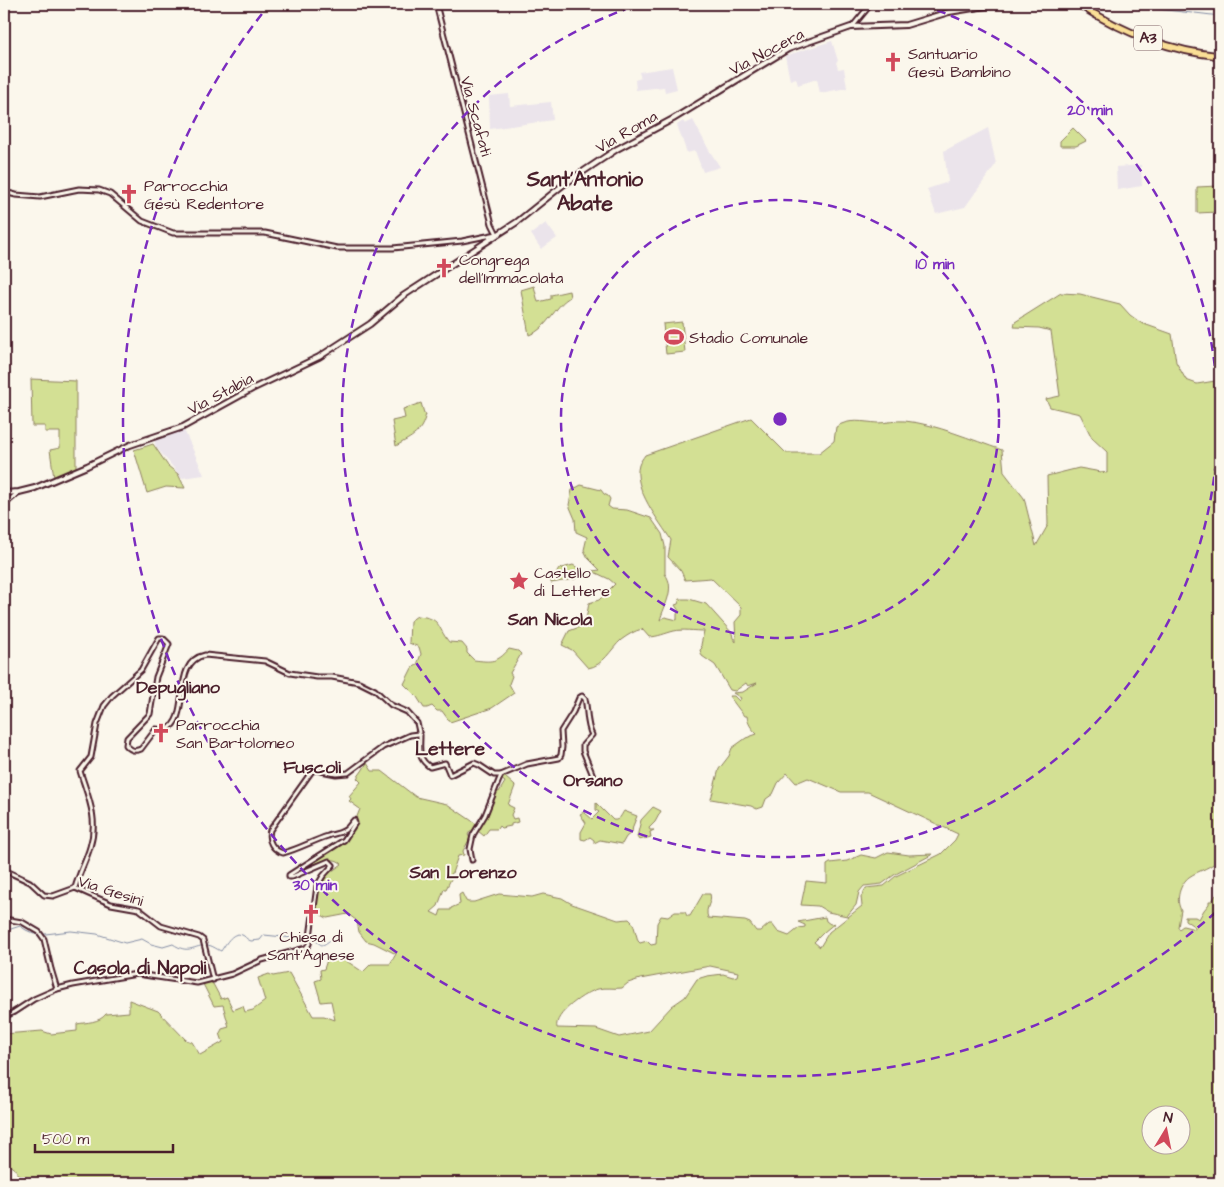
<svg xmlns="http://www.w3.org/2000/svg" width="1224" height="1187" viewBox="0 0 1224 1187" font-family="'Architects Daughter',sans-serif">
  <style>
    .built { fill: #ebe4eb }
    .green { fill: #d3e094; stroke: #8e8060; fill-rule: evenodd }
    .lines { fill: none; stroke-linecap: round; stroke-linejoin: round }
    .stream { stroke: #848da5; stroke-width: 1 }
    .tertiary-casing { stroke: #4a1f2b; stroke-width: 7 }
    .secondary-casing { stroke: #4a1f2b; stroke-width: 8 }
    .motorway-casing { stroke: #4a1f2b; stroke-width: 9 }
    .tertiary { stroke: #fbf7ec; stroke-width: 3 }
    .secondary { stroke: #fbf7ec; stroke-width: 4 }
    .motorway { stroke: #fadf96; stroke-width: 5.5 }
    .ring { fill: none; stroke: #7b2cbf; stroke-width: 2.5; stroke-dasharray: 9 6 }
    .labels { text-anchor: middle; stroke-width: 4; stroke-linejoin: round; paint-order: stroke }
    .shield { fill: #fbf7ec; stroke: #7f6065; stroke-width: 1 }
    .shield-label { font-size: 15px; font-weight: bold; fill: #4a1f2b }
    .street-label { font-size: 16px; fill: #4a1f2b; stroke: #fbf7ec }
    .poi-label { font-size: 16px; fill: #4a1f2b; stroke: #fbf7ec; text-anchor: start }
    .neighbourhood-label { font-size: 18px; font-weight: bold; fill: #4a1f2b; stroke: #fbf7ec }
    .quarter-label { font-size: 19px; font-weight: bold; fill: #4a1f2b; stroke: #fbf7ec }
    .district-label { font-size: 21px; font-weight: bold; fill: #4a1f2b; stroke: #fbf7ec }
    .centre { fill: #7b2cbf; stroke: #fbf7ec; stroke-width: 2.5 }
    .ring-label { font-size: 15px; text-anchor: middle; font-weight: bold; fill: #7b2cbf; stroke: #fbf7ec; stroke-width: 4; stroke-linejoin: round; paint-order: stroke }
  </style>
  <rect width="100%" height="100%" fill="#fbf7ec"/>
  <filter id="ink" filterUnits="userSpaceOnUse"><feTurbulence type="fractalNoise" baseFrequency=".02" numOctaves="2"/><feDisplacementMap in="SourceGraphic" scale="10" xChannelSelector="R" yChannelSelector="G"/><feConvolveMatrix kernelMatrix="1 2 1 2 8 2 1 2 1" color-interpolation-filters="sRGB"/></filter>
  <g filter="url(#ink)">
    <g class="built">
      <polygon points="832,41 838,61 836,62 838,69 844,68 847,88 820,93 817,79 798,85 796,78 790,80 785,56"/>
      <polygon points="672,67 677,89 665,92 664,87 636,90 635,80 641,78 639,72"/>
      <polygon points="509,94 510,106 551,102 553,120 490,129 489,96"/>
      <polygon points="693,120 709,150 720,167 703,172 695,151 687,153 677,125 683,121 685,124"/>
      <polygon points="988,128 996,164 965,207 936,214 927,189 948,182 944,151"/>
      <polygon points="1141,165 1142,186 1117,190 1116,167"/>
      <polygon points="546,223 557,238 541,249 531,234"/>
      <polygon points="183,428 194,452 204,475 182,478 156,447 154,439"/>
    </g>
    <g class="green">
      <polygon points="1073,128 1086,141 1076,146 1060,146 1060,141"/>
      <polygon points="1218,186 1218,212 1197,213 1197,187"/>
      <path d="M534 286 538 302 551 299V295L569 291 570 297C554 306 547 330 529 335L521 290Z"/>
      <path d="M1061 293 1080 294 1120 304 1130 315 1141 323 1172 334 1176 362 1186 380 1197 384 1215 381 1220 384V858C1212 868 1199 870 1189 877 1180 884 1175 900 1181 910L1178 927 1179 929 1183 926 1195 929V927L1185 920V917H1195L1199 919 1204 910 1209 904V901H1212L1216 895 1220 894V1183H43L37 1178 35 1180 31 1179 29 1183 20 1181 22 1177 17 1174V1171L8 1164H4V1034L42 1031 51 1034 77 1031V1024C87 1022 99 1023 106 1014L129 1012V1000L158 1011 186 1040 192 1042 200 1055 223 1042 220 1033 222 1029 229 1027 223 1005 214 1006 203 984 210 982 213 984 221 999 227 997 233 1010 243 1006 245 1012 253 1010 265 1001 258 978 269 974 273 976 289 973 313 1016H324L335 1020 331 1001 321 1002 315 981 321 979 320 970 324 969 327 960H345L363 972 371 964H390L396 954 374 943 366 941 359 932 357 921 348 914 327 918 316 912 319 889 328 874 342 864C332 854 316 864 305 868L343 844 350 834 360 809 349 801 351 799 349 796 361 782 357 778 362 771 367 763 372 771H382L416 797 447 804 478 825 472 831H470L468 835 470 838 463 851 464 855 458 856 451 876 452 877 446 889H444L438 906 431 912 439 916 441 910H451V908L460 904 459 895 462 893 466 901 468 902H474L499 894 532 897 543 894 562 898 572 904 618 920 629 919 633 923 638 941 640 943 647 941 651 945 656 944 657 923 661 916 668 917 675 912H685L687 916H690L703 894H710C713 902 704 907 708 918L745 921 750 923 756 931H761L769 924H772L778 932 789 936 799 928 805 927V925L798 922 825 917 826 921 830 924 835 923 824 932 814 942 820 947 829 932 862 906 861 897 866 888 884 886 896 876 941 854 955 840 958 834 868 792H841L808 778 796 783 787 773 778 783 773 794 766 799 763 807 757 809 751 806 711 799 719 769 729 756 732 748 746 738 757 734C751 728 748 724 747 716H744L729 696H734L739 701 741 698 733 693 743 692 757 683 748 686 746 683 735 691 730 690 715 665 702 656 700 650 702 648 701 645 704 631C694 631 683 629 674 631 666 633 657 637 649 637L642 629C634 631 628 635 621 640 611 649 603 666 588 668L572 650 562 645 569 631 585 625 589 603 599 600 615 584 609 579 592 571 600 570 588 558 584 550 587 537 576 532 575 519 569 505 572 490 581 485 601 490 604 494 608 496 610 499 608 506 612 509 627 510 651 518 662 534 665 546V574C676 588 664 606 660 620L665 617 677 620V614L679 611 675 605 678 604 680 599H689L706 604 732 633 733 638 736 642 735 622 741 615V607L711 578 685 580 681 571 668 557 671 540C660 522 632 488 639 465 640 462 643 458 645 455L751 418 786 453H819L834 441 836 427C849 418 863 422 878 423 887 423 896 420 905 421 936 424 972 440 1002 450L1004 472 1024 498 1036 546 1048 525 1047 476 1079 468 1107 473V452L1092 438 1080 414 1050 407 1046 399 1060 396 1051 331 1039 328 1014 327 1015 322ZM710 966 738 972 737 976 733 977 723 974 707 976 697 979 685 997 672 1006 649 1031 619 1037 596 1029 557 1028C553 1014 586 992 598 989 606 987 614 989 622 988L628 983 640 979ZM1152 1114H1182V1144H1152Z"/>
      <polygon points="682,322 685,352 666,354 663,324"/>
      <polygon points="31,379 76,381 76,469 54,478 50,450 60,448 60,432 45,432 45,426 32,426"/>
      <path d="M421 403 424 413 426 414C421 434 413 436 396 446L392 421 405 418 403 409Z"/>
      <polygon points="153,444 168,466 178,474 185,488 166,487 147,493 134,450"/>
      <polygon points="573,565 578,568 581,574 575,579 551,583 551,575 555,575 559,569"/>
      <path d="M417 616C442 618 436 626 449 642L462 643 467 649V653L474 660C491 662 497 663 509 649L518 651 521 654 510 673 512 676 509 684 514 693 492 708 450 722 442 711H437L432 706 427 708H424L417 697 404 684 412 668 417 665 421 654 419 647 409 643 410 621Z"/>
      <polygon points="504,776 515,786 508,805 514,808 511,815 513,819 517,818 518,822 511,824 511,826 501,828 499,826 497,829 489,829 484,836 478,831 489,812 495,790 499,792 505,782 501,779"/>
      <path d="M596 803 613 820C620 821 621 815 624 811L637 816 633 826 632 832 626 837 622 844 600 840 594 843V840L590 837 585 840 581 839V832L586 823 580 814 584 812 592 819 599 812 596 810Z"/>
      <polygon points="653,807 661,811 655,822 649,828 650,830 654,830 650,832 651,837 639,840 637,837 641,820"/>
      <polygon points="888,852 909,855 933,854 894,875 882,884 864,886 859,892 856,905 847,916 828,912 818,906 801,905 806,881 827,883 827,865 830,863 847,861 861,855 876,858"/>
    </g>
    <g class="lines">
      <g class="stream">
        <polyline points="1139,4 1148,8 1192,13"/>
        <polyline points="1195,13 1220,16"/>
        <path d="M4 923 7 924 8 930 20 926 26 930 37 935 71 931 97 934 125 943 142 939 151 944 163 947 173 944C188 954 191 947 206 945 212 945 216 949 221 951 226 944 233 929 244 936 246 938 248 940 251 941L260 940 264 935 303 939 308 937"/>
        <path d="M312 938C324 946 319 948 332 939"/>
      </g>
      <defs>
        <g id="tertiary">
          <polyline points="852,27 871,4"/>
          <polyline points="4,192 16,195 40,197 79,189 99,190 110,194 142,221 173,233 265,233 337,248 393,248 462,241 497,234 492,224 436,4"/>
          <polyline points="4,505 19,492"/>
          <path d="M420 735C420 750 417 758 430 767L445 763 450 775 474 763 479 765 494 775H501L527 764 559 758 561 755 562 747 561 731 573 712 579 698 582 696 585 699C588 711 586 724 592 735L583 745V751L594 778"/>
          <polyline points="472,860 470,849 473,835 485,815 501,775"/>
          <polyline points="4,870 30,882 44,895 53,896 75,888 111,904 139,909 161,926 199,937 203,940 213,980"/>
          <path d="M75 888C79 873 86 861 90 847 99 819 88 797 80 771L91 757 97 724 104 706 112 696 141 670 159 638H163L169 644 156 677 150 714 127 738 126 745C130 750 134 752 141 749L156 729 166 730C192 719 170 662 205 655L265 661 290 673 317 677H332L359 682 375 690 391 705 407 712 417 723 419 732"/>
          <polyline points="4,919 22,922 39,932 44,939 51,969 57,989"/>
          <path d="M4 1017 14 1012 34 999 57 989 73 985 137 974 197 983 232 974 262 960 306 948 309 944 317 886 323 876 333 865 329 861 292 877H289V875L344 840 355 823 354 820C350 824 348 829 343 831 338 834 332 834 328 836 312 841 299 849 283 853 273 850 267 841 270 830L312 771 316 770 336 774 348 773 383 747 410 735 418 734"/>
        </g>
        <polyline id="secondary" points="4,493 19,492 35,488 87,466 130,445 183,427 252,389 319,357 370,324 403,296 517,222 563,185 617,149 673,119 788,49 851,27 906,25 949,12 998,4"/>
        <g id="motorway">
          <path d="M1078 4C1122 32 1168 51 1220 56"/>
          <polyline points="988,5 989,4"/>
        </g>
      </defs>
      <use href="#tertiary" class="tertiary-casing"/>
      <use href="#secondary" class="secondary-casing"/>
      <use href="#motorway" class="motorway-casing"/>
      <use href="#tertiary" class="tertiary"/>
      <use href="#secondary" class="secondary"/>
      <use href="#motorway" class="motorway"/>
    </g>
  </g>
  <g class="ring">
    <circle cx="780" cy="419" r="219"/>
    <path d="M923 5A438 438 0 1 1 637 5"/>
    <path d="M1216 912A658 658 0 0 1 269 5"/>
  </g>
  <defs>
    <symbol id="church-bare" viewBox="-9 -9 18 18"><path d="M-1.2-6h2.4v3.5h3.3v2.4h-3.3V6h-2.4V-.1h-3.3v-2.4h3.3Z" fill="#d1495b" stroke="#fbf7ec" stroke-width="2.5" paint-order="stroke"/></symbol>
    <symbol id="stadium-bare" viewBox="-9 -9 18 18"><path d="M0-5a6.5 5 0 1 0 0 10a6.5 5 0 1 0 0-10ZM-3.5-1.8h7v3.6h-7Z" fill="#d1495b" stroke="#fbf7ec" stroke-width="2.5" paint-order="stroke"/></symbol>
    <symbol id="sight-bare" viewBox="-9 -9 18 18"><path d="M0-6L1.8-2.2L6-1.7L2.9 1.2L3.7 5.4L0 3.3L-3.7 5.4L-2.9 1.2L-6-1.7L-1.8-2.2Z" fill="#d1495b" stroke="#fbf7ec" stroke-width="2.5" paint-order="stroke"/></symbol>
  </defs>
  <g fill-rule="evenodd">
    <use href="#church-bare" x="879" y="48" width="28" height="28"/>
    <use href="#church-bare" x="115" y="180" width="28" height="28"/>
    <use href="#church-bare" x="430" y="254" width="28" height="28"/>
    <use href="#stadium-bare" x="660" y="323" width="28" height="28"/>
    <use href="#sight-bare" x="505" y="567" width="28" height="28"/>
    <use href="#church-bare" x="147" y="719" width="28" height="28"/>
    <use href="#church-bare" x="297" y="900" width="28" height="28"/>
  </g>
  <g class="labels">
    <rect class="shield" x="1134" y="25.5" width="28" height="25" rx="4"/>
    <g class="shield-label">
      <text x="1148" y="43">A3</text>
    </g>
    <g class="street-label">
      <text transform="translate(766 51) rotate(-28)" y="6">Via Nocera</text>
      <text transform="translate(477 116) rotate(75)" y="6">Via Scafati</text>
      <text transform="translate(626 131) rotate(-30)" y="6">Via Roma</text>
      <text transform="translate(220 393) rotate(-28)" y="6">Via Stabia</text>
      <text transform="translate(111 890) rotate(18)" y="6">Via Gesini</text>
    </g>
    <g class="poi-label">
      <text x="908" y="59">Santuario<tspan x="908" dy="18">Gesù Bambino</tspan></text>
      <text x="144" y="191">Parrocchia<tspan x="144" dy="18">Gesù Redentore</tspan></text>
      <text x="459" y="265">Congrega<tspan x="459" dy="18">dell'Immacolata</tspan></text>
      <text x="689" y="343">Stadio Comunale</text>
      <text x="534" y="578">Castello<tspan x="534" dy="18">di Lettere</tspan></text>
      <text x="176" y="730">Parrocchia<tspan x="176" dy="18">San Bartolomeo</tspan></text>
      <text x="311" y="942" text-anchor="middle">Chiesa di<tspan x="311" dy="18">Sant'Agnese</tspan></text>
    </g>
    <g class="neighbourhood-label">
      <text x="550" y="625">San Nicola</text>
      <text x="178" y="693">Depugliano</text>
      <text x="312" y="773">Fuscoli</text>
      <text x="593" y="786">Orsano</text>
      <text x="463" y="878">San Lorenzo</text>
    </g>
    <g class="quarter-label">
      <text x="450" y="755">Lettere</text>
      <text x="140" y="974">Casola di Napoli</text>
    </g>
    <g class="district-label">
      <text x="585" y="186">Sant'Antonio<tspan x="585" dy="24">Abate</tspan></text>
    </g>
  </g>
  <circle cx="780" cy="419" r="8" class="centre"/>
  <g class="ring-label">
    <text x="1090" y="115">20 min</text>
    <text x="935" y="269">10 min</text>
    <text x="315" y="890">30 min</text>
  </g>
  <rect width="1224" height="1187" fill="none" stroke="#fbf7ec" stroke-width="20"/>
  <rect x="10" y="10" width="1204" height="1167" fill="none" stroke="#4a1f2b" stroke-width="2" filter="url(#ink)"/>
  <g transform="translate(1166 1130) rotate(10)"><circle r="24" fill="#fbf7ec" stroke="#b4a19f"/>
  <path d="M0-4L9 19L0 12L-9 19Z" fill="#d1495b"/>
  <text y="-8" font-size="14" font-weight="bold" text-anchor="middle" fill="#4a1f2b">N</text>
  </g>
  <path d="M35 1144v8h138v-8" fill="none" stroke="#4a1f2b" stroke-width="2.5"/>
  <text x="42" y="1144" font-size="15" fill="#4a1f2b" stroke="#fbf7ec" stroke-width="4" paint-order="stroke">500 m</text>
</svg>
